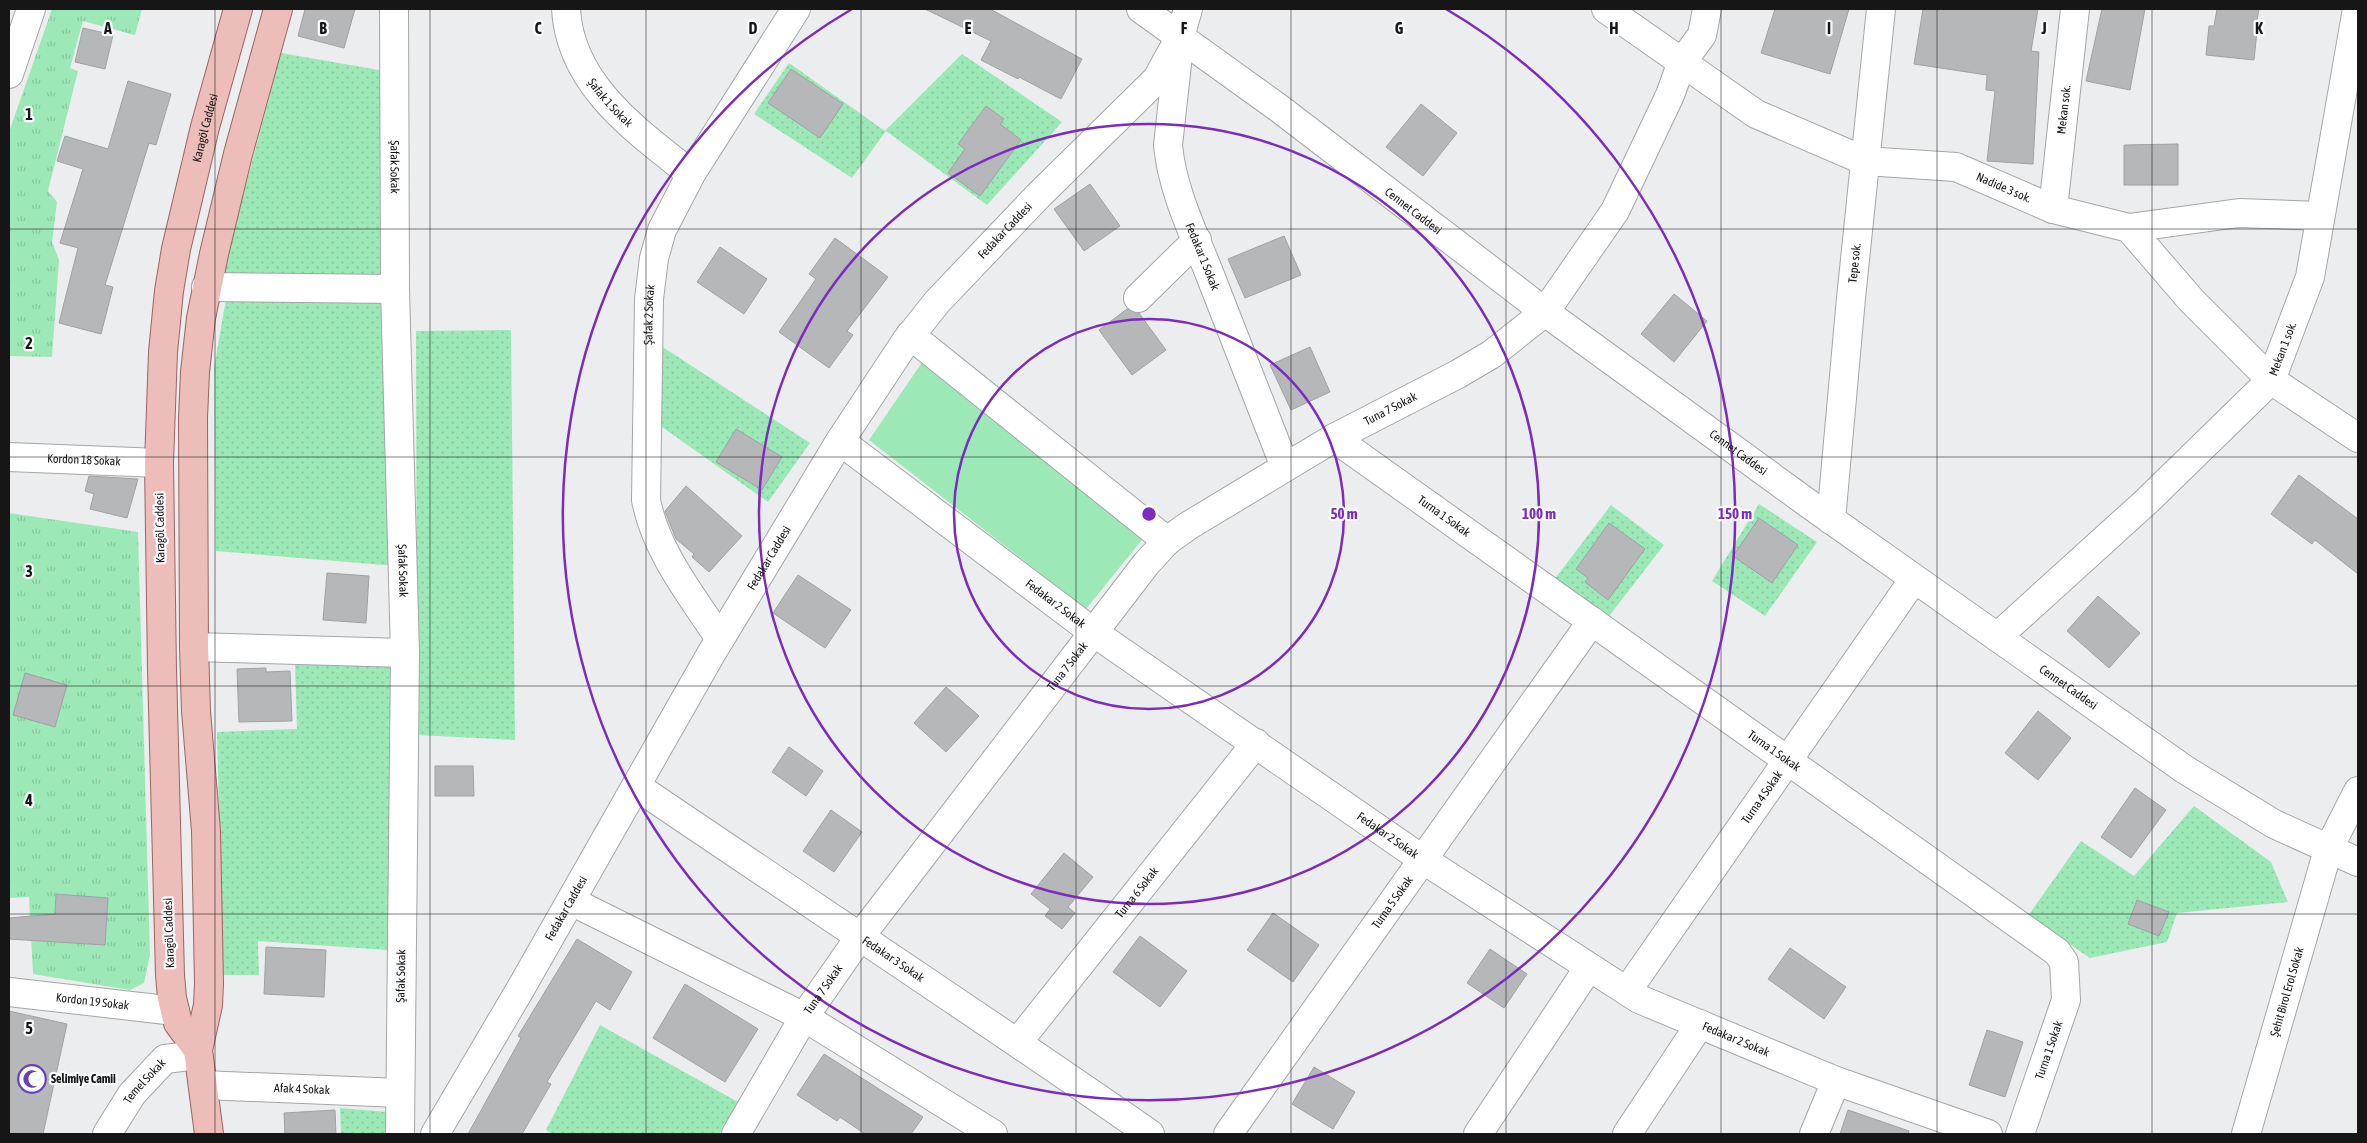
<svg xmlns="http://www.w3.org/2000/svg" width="2367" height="1143" viewBox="0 0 2367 1143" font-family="'Asap Condensed',sans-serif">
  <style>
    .grass { fill: url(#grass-tufts) }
    .park { fill: #9ce9b7 }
    .garden { fill: url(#garden-dots) }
    .building { fill: #b5b7b9; stroke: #9fa1a3 }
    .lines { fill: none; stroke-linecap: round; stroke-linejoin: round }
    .minor-casing { stroke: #a4a6a8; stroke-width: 30 }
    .major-casing { stroke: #996662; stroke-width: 30 }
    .minor { stroke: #fff; stroke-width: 28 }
    .major { stroke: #ecbdb9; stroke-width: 28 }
    .grid { fill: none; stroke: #161617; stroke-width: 1; stroke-opacity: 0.55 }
    .ring { fill: none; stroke: #7b2cbf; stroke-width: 2.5 }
    .labels { text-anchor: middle; stroke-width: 4.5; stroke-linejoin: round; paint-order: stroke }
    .street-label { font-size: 12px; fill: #161617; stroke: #f8fafc }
    .poi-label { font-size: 12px; font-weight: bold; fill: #161617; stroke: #f8fafc; text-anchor: start }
    .grid-label { font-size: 16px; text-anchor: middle; font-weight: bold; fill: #161617; stroke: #f8fafc; stroke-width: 4.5; stroke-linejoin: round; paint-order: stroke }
    .centre { fill: #7b2cbf; stroke: #f8fafc; stroke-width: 2.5 }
    .ring-label { font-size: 15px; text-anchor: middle; font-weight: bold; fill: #7b2cbf; stroke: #f8fafc; stroke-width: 4.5; stroke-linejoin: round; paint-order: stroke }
  </style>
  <defs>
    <pattern id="grass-tufts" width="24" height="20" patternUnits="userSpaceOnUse" patternTransform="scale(1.25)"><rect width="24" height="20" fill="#9ce9b7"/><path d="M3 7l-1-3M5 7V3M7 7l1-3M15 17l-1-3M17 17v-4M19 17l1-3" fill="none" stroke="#86c79d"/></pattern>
    <pattern id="garden-dots" width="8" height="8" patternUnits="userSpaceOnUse" patternTransform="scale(1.25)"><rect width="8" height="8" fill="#9ce9b7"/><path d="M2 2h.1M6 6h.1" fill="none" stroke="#86c79d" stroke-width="1.8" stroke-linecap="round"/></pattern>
  </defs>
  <rect width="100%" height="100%" fill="#ebedef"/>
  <g class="grass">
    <polygon points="52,9 142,9 135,35 83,21 70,68 78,71 48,191 57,202 52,242 59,260 52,357 9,356 9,132"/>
    <polygon points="9,513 138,532 150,955 144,983 130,990 33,974 29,897 9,898"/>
  </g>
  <polygon class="park" points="923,361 1145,536 1086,609 869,440"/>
  <g class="garden">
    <polygon points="281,53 385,71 384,278 221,278"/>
    <polygon points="962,54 1062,122 987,205 886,131 852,178 754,114 789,63 885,131"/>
    <polygon points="388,297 396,566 216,551 214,368 226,299"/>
    <polygon points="511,330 515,740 417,735 416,331"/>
    <polygon points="658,344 810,443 768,502 655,422"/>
    <polygon points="1759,504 1817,542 1765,616 1712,581"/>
    <polygon points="1611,505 1664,545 1606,620 1554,580"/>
    <polygon points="295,662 396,664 387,950 258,941 259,975 223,975 217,732 297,729"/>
    <polygon points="2194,806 2271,862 2288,902 2177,913 2167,942 2090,958 2028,916 2081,841 2134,876"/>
    <polygon points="600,1025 738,1102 719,1134 552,1134 546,1130"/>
    <polygon points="340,1108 388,1112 389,1134 341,1134"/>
  </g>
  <g class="building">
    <polygon points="305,9 355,9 344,48 298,36"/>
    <polygon points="925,9 990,9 1082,59 1061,99 1019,77 1018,79 981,60 991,41"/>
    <polygon points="1775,9 1849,9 1830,74 1761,53"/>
    <polygon points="1923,9 2038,9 2031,51 2039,52 2033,164 1987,161 1995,91 1986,90 1987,75 1914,64"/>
    <polygon points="2102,9 2145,9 2130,90 2086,81"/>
    <polygon points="2217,9 2259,9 2255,31 2257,31 2254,60 2206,55 2209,26 2214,26"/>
    <polygon points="83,28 113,35 105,69 75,62"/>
    <polygon points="791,69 843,104 820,138 768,103"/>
    <polygon points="128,81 171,94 156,145 149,143 105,285 113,287 101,334 59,323 78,248 60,243 83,169 57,161 65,136 108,149"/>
    <polygon points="1421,104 1457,133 1423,176 1386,147"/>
    <polygon points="986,106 1004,119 1000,124 1021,140 980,196 948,173 965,149 958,144"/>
    <polygon points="2178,144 2178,185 2124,185 2124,145"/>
    <polygon points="1090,184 1120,226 1084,251 1054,209"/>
    <polygon points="1284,236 1301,275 1245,298 1228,259"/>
    <polygon points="835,238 888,277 847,331 853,335 829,368 779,332 816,279 809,274"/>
    <polygon points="720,247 767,279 744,314 697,282"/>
    <polygon points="1674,294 1707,321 1674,362 1641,334"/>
    <polygon points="1127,309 1139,313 1166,350 1132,375 1099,330"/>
    <polygon points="1310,347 1330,392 1291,410 1270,365"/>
    <polygon points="736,429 782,457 762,490 716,462"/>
    <polygon points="2299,475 2358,519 2358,574 2315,540 2312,544 2271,514"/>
    <polygon points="89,476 138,479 127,518 90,509 94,494 85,491"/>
    <polygon points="686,486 742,536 709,572 692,557 694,554 676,539 666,514 665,511"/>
    <polygon points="1759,518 1798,545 1772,583 1733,556"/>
    <polygon points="1609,523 1645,549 1608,600 1585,582 1588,578 1576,569"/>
    <polygon points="327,573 369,576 366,623 323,620"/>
    <polygon points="798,575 851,610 825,648 773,613"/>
    <polygon points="2098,596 2140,633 2109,668 2067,631"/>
    <polygon points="266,668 266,672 290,671 292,721 239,722 237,669"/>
    <polygon points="25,673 67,685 55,727 13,715"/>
    <polygon points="946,687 979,716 946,752 914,723"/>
    <polygon points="2038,711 2071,738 2038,780 2005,753"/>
    <polygon points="789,747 823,771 806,796 772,772"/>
    <polygon points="435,766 473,766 474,796 435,796"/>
    <polygon points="2135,788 2166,810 2131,858 2101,837"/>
    <polygon points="831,810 862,832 834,872 803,851"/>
    <polygon points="1064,853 1093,877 1068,907 1075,913 1062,929 1045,916 1050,909 1031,894"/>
    <polygon points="56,894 108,898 105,945 9,939 9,918 55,914"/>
    <polygon points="2137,900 2169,912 2159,936 2128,924"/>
    <polygon points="1273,913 1319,945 1293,982 1247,950"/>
    <polygon points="1140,936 1187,971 1160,1007 1113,972"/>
    <polygon points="577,939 632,972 610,1010 596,1001 547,1082 551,1084 522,1134 468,1134 521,1038 518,1036"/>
    <polygon points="266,947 326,950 324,997 264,994"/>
    <polygon points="1790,948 1846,987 1824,1019 1768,979"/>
    <polygon points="1490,949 1527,974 1504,1008 1467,983"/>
    <polygon points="685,984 758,1029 725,1082 653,1038"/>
    <polygon points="9,1011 67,1024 43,1134 9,1134"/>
    <polygon points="1987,1030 2023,1042 2005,1097 1969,1085"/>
    <polygon points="824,1054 923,1117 911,1134 865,1134 840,1117 837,1121 797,1095"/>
    <polygon points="1314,1067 1355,1092 1333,1129 1292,1104"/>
    <polygon points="335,1110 336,1134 285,1134 284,1113"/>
    <polygon points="1848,1110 1909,1131 1908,1134 1840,1134"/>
  </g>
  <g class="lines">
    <defs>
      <g id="minor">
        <path id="s1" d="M394 9 395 289 405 653 400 1134"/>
        <path id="s2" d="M566 9C570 85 637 131 691 174"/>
        <path id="s3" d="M1141 9 1280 109 1545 312 1809 504 2184 769 2274 824 2358 862"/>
        <path id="s4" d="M1188 9 1180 37 1168 145C1172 190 1194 234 1210 275 1235 339 1260 403 1285 467"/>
        <path id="s5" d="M1606 9 1756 114 1865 161 1956 167 2053 209 2129 228 2191 300 2271 380 2358 438"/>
        <polyline points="9,74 31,9"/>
        <path id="s6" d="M2053 209 2075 9"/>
        <polyline points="2129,228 2239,213 2320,216"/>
        <polyline points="206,287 395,289"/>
        <polyline points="1138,298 1197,240"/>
        <polyline points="910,335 1167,541"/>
        <path id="s7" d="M1334 438 2057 952 2064 962 2066 1000 2020 1134"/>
        <path id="s8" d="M840 441 1093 632 1422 859 1639 999 1836 1081 1988 1134"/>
        <path id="s9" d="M9 457 159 463"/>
        <path id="s10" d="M1831 520 1851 298 1881 9"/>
        <path id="s11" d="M1997 637 2147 501 2271 380 2310 277 2357 9"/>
        <path id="s12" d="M720 639C692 596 656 552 646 500L649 299 654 258 662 230 691 174 796 9"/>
        <polyline points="194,647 405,653"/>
        <path id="s13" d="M636 786C807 902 980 1016 1150 1134"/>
        <polyline points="571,901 804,1017 993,1134"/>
        <path id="s14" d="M1627 991 1914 579"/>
        <path id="s15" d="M9 992 175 1011"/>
        <path id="s16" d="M1018 1042 1256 743"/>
        <path id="s17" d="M203 1085 400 1093"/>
        <path id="s18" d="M107 1134 132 1094 165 1059 198 1055"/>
        <path id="s19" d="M435 1134 521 988 711 654 840 441 906 341 937 302 1038 196 1157 79 1180 37"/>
        <path id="s20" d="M736 1134 804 1017 859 938 1146 564 1167 541 1188 526 1334 438 1458 374 1492 354 1545 312 1615 211 1670 95 1682 62 1702 35 1707 9"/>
        <path id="s21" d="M1228 1134 1592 621"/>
        <polyline points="1478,1134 1589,967"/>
        <polyline points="1627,1134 1700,1024"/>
        <polyline points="1814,1134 1836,1081"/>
        <path id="s22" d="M2246 1134 2328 850 2358 791"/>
      </g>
      <g id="major">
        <path id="s23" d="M198 1050 178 1023 172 998 170 975 162 669 159 463 163 352 169 291 176 249 205 127 238 9"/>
        <polyline points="209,1134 198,1050 208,1005 209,984 206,831 196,711 194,647 193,418 195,372 201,318 214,254 238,154 278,9"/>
      </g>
    </defs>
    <use href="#minor" class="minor-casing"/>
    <use href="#major" class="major-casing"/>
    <use href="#minor" class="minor"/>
    <use href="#major" class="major"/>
  </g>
  <path class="grid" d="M215 9V1134M430 9V1134M646 9V1134M861 9V1134M1076 9V1134M1291 9V1134M1506 9V1134M1721 9V1134M1937 9V1134M2152 9V1134M9 229H2358M9 457H2358M9 686H2358M9 914H2358"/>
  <g class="ring">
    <circle cx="1149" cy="514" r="195"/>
    <circle cx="1149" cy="514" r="390"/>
    <path d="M1446 9A586 586 0 1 1 852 9"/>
  </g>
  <defs>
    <symbol id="mosque-ring" viewBox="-11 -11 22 22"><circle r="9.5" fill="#f8fafc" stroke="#6840b8" stroke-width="1.5"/><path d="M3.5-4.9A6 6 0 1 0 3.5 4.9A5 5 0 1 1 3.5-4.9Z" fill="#6840b8"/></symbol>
  </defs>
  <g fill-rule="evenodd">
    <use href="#mosque-ring" x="16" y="1063" width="32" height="32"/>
  </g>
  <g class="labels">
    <g class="street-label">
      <text dy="4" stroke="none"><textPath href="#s2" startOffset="106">Şafak 1 Sokak</textPath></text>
      <text dy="4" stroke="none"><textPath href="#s6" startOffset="100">Mekan sok.</textPath></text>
      <text dy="4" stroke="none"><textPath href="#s23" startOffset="934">Karagöl Caddesi</textPath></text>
      <text dy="4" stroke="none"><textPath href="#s1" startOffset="158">Şafak Sokak</textPath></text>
      <text dy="4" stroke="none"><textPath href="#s5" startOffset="445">Nadide 3 sok.</textPath></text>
      <text dy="4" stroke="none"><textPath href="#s3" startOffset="339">Cennet Caddesi</textPath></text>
      <text dy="4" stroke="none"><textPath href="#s19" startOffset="1071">Fedakar Caddesi</textPath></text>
      <text dy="4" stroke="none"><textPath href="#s4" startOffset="255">Fedakar 1 Sokak</textPath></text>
      <text dy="4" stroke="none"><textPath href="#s10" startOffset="258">Tepe sok.</textPath></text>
      <text dy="4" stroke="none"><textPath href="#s12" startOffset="344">Şafak 2 Sokak</textPath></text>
      <text dy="4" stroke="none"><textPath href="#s11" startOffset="409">Mekan 1 sok.</textPath></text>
      <text dy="4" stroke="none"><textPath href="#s20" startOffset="994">Tuna 7 Sokak</textPath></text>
      <text dy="4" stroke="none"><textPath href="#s3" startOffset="744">Cennet Caddesi</textPath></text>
      <text dy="4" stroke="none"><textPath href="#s9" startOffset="75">Kordon 18 Sokak</textPath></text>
      <text dy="4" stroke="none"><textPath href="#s7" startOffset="135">Turna 1 Sokak</textPath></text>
      <text transform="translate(160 528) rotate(-91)" y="4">Karagöl Caddesi</text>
      <text dy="4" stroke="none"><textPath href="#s19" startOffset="666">Fedakar Caddesi</textPath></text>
      <text dy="4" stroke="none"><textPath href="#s1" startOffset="562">Şafak Sokak</textPath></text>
      <text dy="4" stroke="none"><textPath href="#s8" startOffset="270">Fedakar 2 Sokak</textPath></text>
      <text dy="4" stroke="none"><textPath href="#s20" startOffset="574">Tuna 7 Sokak</textPath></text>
      <text dy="4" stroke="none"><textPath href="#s3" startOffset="1149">Cennet Caddesi</textPath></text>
      <text dy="4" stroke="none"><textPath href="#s7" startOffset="540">Turna 1 Sokak</textPath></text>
      <text dy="4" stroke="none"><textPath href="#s14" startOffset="236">Turna 4 Sokak</textPath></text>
      <text dy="4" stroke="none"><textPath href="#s8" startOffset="675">Fedakar 2 Sokak</textPath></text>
      <text dy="4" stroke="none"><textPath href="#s16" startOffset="191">Turna 6 Sokak</textPath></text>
      <text dy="4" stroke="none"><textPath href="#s21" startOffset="284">Turna 5 Sokak</textPath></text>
      <text dy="4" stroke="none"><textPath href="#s19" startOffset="261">Fedakar Caddesi</textPath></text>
      <text transform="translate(169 933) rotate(-92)" y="4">Karagöl Caddesi</text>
      <text dy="4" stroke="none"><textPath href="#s13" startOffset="310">Fedakar 3 Sokak</textPath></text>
      <text transform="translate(401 976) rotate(-89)" y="4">Şafak Sokak</text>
      <text dy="4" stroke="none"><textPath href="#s20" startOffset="169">Tuna 7 Sokak</textPath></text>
      <text dy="4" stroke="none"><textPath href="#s22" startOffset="148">Şehit Birol Erol Sokak</textPath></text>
      <text dy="4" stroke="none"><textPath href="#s15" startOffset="84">Kordon 19 Sokak</textPath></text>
      <text dy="4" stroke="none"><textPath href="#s8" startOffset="1080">Fedakar 2 Sokak</textPath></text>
      <text transform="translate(2049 1050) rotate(-71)" y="4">Turna 1 Sokak</text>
      <text dy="4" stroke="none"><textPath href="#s18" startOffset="65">Temel Sokak</textPath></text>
      <text dy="4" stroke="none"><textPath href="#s17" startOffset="99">Afak 4 Sokak</textPath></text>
    </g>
    <g class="poi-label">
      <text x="51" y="1083">Selimiye Camii</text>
    </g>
  </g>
  <g class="grid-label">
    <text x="108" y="34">A</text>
    <text x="323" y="34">B</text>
    <text x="538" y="34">C</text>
    <text x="753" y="34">D</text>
    <text x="968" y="34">E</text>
    <text x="1184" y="34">F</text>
    <text x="1399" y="34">G</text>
    <text x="1614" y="34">H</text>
    <text x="1829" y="34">I</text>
    <text x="2044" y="34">J</text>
    <text x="2259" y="34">K</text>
    <text x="29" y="120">1</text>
    <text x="29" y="349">2</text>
    <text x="29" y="577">3</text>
    <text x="29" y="806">4</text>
    <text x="29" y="1034">5</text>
  </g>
  <circle cx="1149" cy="514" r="8" class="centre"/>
  <g class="ring-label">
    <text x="1344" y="519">50 m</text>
    <text x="1539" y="519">100 m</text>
    <text x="1735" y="519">150 m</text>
  </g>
  <rect width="2367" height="1143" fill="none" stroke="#161617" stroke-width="20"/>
</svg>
